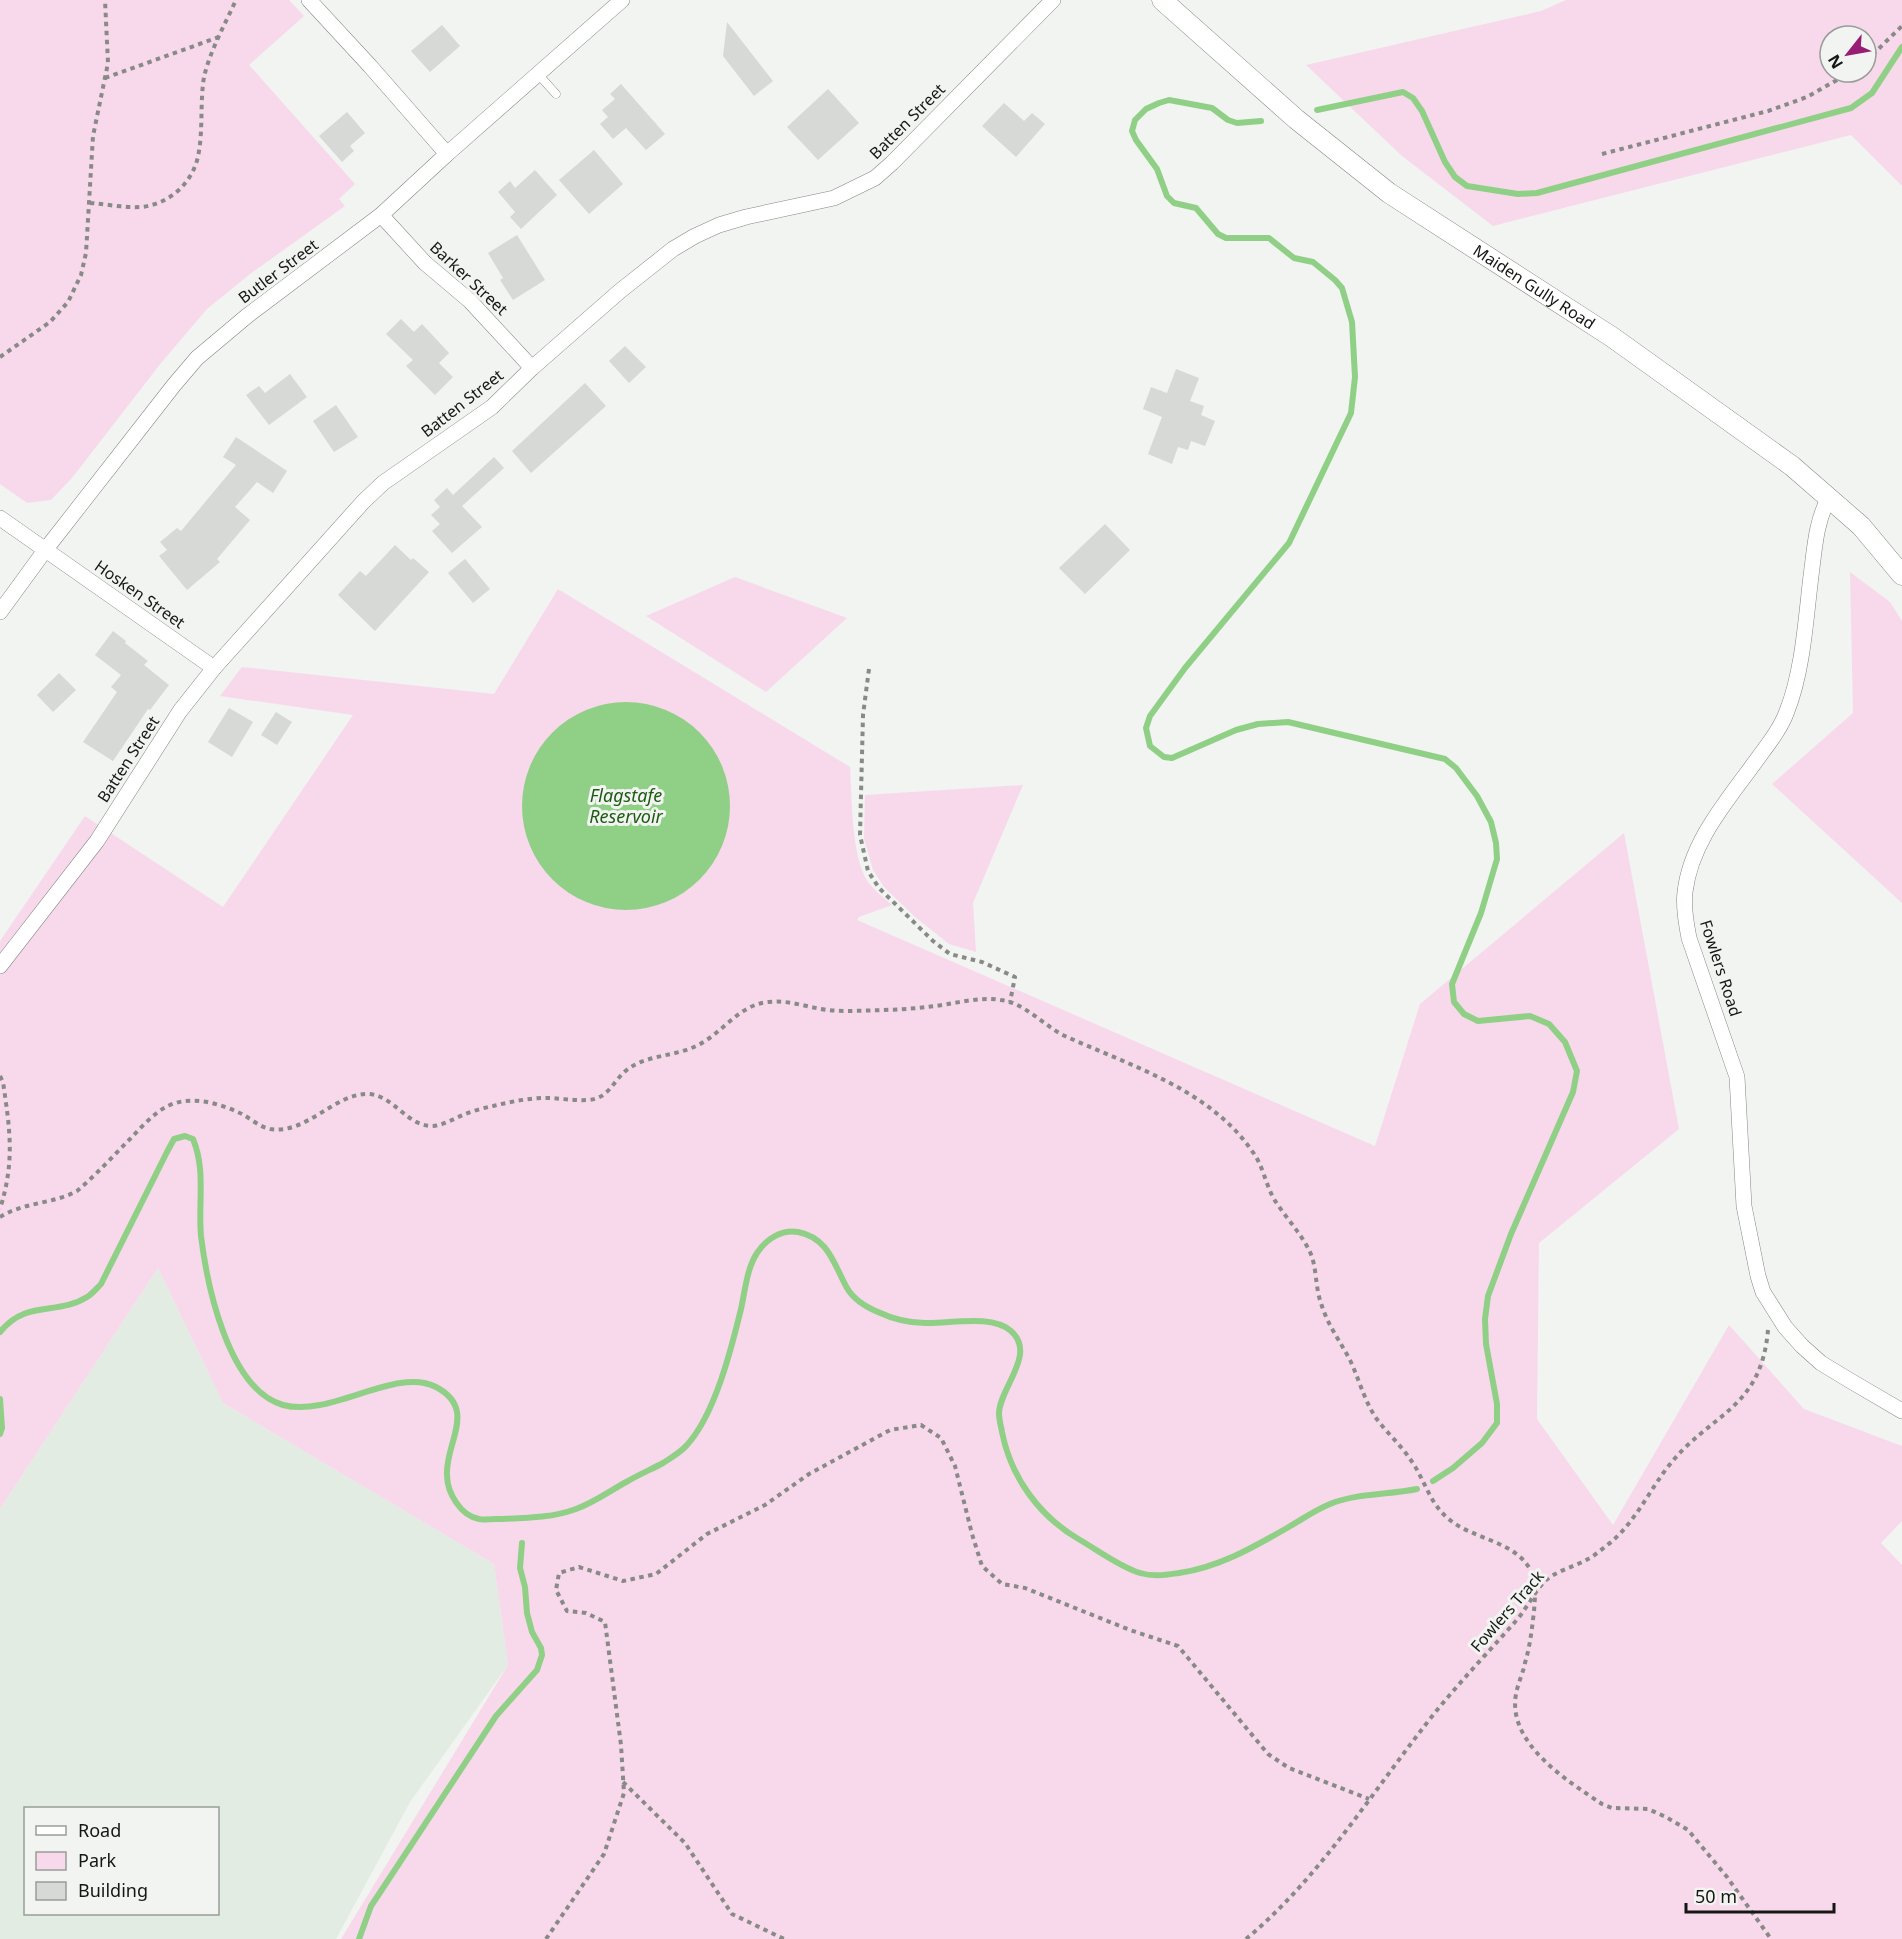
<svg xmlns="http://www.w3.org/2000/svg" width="1902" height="1939" viewBox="0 0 1902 1939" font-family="'Noto Sans',sans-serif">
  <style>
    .built { fill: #e3ece2; fill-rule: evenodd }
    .green { fill: #f8d9eb; fill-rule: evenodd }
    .water { fill: #90d086 }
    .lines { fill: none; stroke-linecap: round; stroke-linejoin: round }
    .stream { stroke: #90d086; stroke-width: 6 }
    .building { fill: #d6d9d5 }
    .service-casing { stroke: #848784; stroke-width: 9 }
    .minor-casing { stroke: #848784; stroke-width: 16 }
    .tertiary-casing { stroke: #848784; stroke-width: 21 }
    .path { stroke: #888a87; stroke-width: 4; stroke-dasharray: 4.5 4.5; stroke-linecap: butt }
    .service { stroke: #fff; stroke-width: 8 }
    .minor { stroke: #fff; stroke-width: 15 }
    .tertiary { stroke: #fff; stroke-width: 20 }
    .labels { text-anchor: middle; stroke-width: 6; stroke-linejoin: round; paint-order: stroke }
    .street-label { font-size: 16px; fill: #161715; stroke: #f1f4f0 }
    .water-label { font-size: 18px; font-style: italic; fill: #1d5b13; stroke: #f1f4f0 }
  </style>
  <rect width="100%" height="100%" fill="#f1f4f0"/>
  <path class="built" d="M158 1268 223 1403 494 1564 508 1665 410 1802 336 1939H0V1509ZM26 1808H218V1914H26Z"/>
  <g class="green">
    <polygon points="0,0 289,0 304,16 249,65 355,184 339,199 345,206 250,274 207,309 161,363 72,478 51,500 27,503 0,484"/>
    <path d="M1566 0H1902V186L1851 135 1493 226 1402 156 1306 65 1541 11ZM1830 36H1866V72H1830Z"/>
    <polygon points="1850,572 1890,602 1902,621 1902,903 1772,784 1853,713"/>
    <polygon points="735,577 847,618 766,692 646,616"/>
    <path d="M558 589 850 767C852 797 851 857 868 882 874 890 884 898 892 905L859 917 857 920 1375 1146 1420 1004 1624 833 1679 1129 1539 1243 1537 1419 1613 1525 1729 1325 1804 1409 1902 1446V1521L1881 1543 1902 1565V1939H341L508 1665 494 1564 223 1403 158 1268 0 1509V941L85 816 223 907 353 715 220 696 242 667 494 694Z"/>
    <polygon points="1023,785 973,903 976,952 949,944 915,917 884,887 873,870 864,839 865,795"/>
  </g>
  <circle class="water" cx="626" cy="806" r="104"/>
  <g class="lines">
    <g class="stream">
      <polyline points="1317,110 1403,92 1413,98 1422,111 1445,162 1455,177 1467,186 1518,194 1537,193 1851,108 1872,93 1902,47"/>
      <polyline points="1261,121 1237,123 1228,120 1212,108 1169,100 1159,103 1146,109 1135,120 1132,131 1136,140 1157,169 1167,196 1174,203 1196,208 1218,234 1226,238 1269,238 1294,258 1313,262 1335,280 1342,288 1352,322 1355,377 1351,413 1289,543 1185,668 1150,716 1146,728 1150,746 1164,757 1172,758 1236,730 1258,724 1288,722 1445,759 1456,768 1477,796 1491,822 1496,843 1497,859 1481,913 1452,984 1454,1002 1464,1014 1478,1021 1530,1016 1549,1024 1565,1042 1577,1071 1573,1092 1511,1234 1488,1296 1485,1319 1486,1344 1497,1404 1497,1423 1482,1443 1453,1468 1433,1481"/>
      <path d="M0 1332C27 1299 57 1316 87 1297 92 1294 96 1289 101 1284L167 1152 174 1139 185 1136 193 1139C206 1170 198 1203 201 1236 207 1285 228 1389 283 1405 331 1418 396 1366 436 1387 478 1409 445 1443 447 1475 447 1493 461 1516 479 1519 481 1520 497 1519 499 1519 525 1518 552 1518 576 1509 595 1502 611 1490 628 1481 640 1474 652 1469 663 1463 671 1458 681 1452 687 1445 715 1414 731 1350 741 1309 745 1291 747 1268 757 1253 766 1239 782 1229 798 1232 829 1238 834 1265 847 1288 854 1300 866 1307 878 1312 893 1319 909 1323 925 1323 950 1324 991 1314 1011 1331 1037 1354 1000 1387 999 1413 999 1420 1001 1426 1002 1432 1011 1478 1040 1517 1080 1540 1099 1551 1120 1567 1140 1573 1154 1577 1165 1575 1179 1573 1219 1567 1252 1548 1287 1528 1301 1520 1315 1510 1330 1504 1357 1493 1388 1495 1417 1489"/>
      <polyline points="0,1399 2,1428 0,1434"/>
      <polyline points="359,1939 371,1906 381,1891 496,1716 537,1670 542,1655 541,1648 532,1632 527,1613 525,1587 520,1568 522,1543"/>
    </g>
  </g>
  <g class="building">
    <polygon points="727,22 773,81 754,96 723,56"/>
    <polygon points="442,25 460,46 430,72 411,51"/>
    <polygon points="621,84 665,134 646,150 626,128 613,139 600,124 608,117 602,110 615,99 610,94"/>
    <polygon points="828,89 859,123 818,160 787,127"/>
    <polygon points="1004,103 1024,121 1032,113 1045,124 1016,157 982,126"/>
    <polygon points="347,112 365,133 350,146 354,151 342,162 319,136"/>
    <polygon points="594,150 623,184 589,214 559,180"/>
    <polygon points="535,170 557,195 521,229 510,217 515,212 498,192 510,181 515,188"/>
    <polygon points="517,235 545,280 513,300 500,280 503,278 488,253"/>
    <polygon points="401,319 414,332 422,324 449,353 439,363 453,377 435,395 406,366 413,360 386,334"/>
    <polygon points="625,346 646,367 629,383 609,361"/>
    <polygon points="1176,369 1199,378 1190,401 1204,406 1201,415 1215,421 1205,446 1191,441 1188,450 1178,447 1172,464 1148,454 1162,417 1143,409 1151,387 1167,393"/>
    <polygon points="290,374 307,397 269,425 246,395 259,386 265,393"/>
    <polygon points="585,383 606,406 531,473 512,451"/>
    <polygon points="336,405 358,437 334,452 313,421"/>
    <polygon points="236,437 287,471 273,493 257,482 235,507 250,520 217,559 220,562 187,590 159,556 167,550 160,542 177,528 181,531 236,465 223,457"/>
    <polygon points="494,457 504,468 462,506 482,527 452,553 432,531 440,524 431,515 440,507 434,500 447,488 453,495"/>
    <polygon points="1105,524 1130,550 1085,594 1059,568"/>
    <polygon points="395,545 411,560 413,558 429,572 375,631 338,595 360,571 366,576"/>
    <polygon points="465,559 490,589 473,603 448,573"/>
    <polygon points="113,631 126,641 125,643 148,661 144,665 169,685 150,710 148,709 113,761 83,742 117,692 111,687 121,675 95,655"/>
    <polygon points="59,673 76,690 53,712 37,695"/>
    <polygon points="229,708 253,722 232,757 208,742"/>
    <polygon points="276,712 292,722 277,745 261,735"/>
  </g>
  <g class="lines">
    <defs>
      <polyline id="service" points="538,74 556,94"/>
      <g id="minor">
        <polyline points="309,0 370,66 447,154"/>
        <polyline points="381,215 425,263 470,301 532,368"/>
        <path d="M1829 497C1817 520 1815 543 1812 568 1806 613 1804 668 1787 711 1781 728 1769 743 1758 758 1729 799 1691 840 1685 892 1683 907 1686 923 1689 938L1737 1077 1744 1206 1758 1276 1763 1292 1785 1327 1802 1346 1821 1363 1849 1380 1902 1411"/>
        <polyline points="0,518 214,668"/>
        <polyline points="0,612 46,549 174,385 197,358 247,316 381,215 447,154 622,0"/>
        <polyline points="0,966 97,841 180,711 214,668 363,502 383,483 492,407 532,368 620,291 673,249 695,236 719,225 746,217 834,198 875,178 892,163 1053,0"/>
      </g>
      <g id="tertiary">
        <path id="s1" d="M1162 0 1296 119 1389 193 1612 337 1792 466 1861 526 1902 575"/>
      </g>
    </defs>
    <use href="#service" class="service-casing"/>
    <use href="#minor" class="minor-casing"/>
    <use href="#tertiary" class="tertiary-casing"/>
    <g class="path">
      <polyline points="1866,61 1902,26"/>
      <polyline points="105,78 219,37"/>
      <polyline points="1602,154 1768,111 1807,97 1851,72"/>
      <path d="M90 203C106 204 124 208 141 207 171 204 195 181 199 151 203 127 200 101 204 77 210 51 225 24 236 0"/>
      <polyline points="0,357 50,322 68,302 81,275 86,253 93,136 108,63 105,0"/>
      <polyline points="869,669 863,715 860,835 868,871 879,888 933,941 950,954 982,962 1015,977 1010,1002"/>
      <path d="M0 1076 3 1082C10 1130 15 1161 0 1209"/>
      <path d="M0 1217C24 1202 53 1204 77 1191 96 1175 113 1156 130 1139 142 1127 154 1112 170 1105 193 1095 221 1104 242 1114 251 1119 260 1127 270 1129 306 1135 335 1093 368 1094 394 1095 407 1127 433 1126 444 1125 453 1119 463 1115 472 1111 483 1108 493 1106 510 1102 528 1098 546 1098 560 1098 574 1101 588 1100 609 1099 613 1080 628 1069 649 1054 675 1057 698 1045 723 1033 739 1004 769 1002 787 1000 804 1006 821 1009 832 1011 843 1011 853 1011 878 1010 903 1010 927 1007 951 1005 977 996 1001 1000 1025 1003 1044 1026 1065 1036 1131 1066 1209 1089 1252 1151 1263 1165 1265 1183 1274 1199 1285 1217 1301 1233 1310 1252 1317 1267 1315 1287 1321 1303 1327 1324 1340 1341 1350 1360 1359 1379 1364 1400 1376 1418 1386 1432 1400 1444 1410 1459 1425 1479 1429 1504 1450 1520 1473 1539 1514 1541 1530 1569 1537 1582 1535 1597 1534 1611 1532 1629 1530 1646 1525 1663 1523 1673 1518 1683 1516 1694 1507 1743 1566 1780 1602 1804L1612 1808 1648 1809 1666 1817 1688 1830 1727 1877 1771 1939"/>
      <polyline points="623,1782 685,1843 732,1914 784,1939"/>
      <polyline points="546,1939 604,1854 624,1793 621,1745 605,1622 586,1613 567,1611 556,1590 559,1573 579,1567 623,1581 656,1574 707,1534 765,1505 809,1474 890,1430 921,1425 941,1438 955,1466 972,1534 982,1566 1002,1584 1025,1588 1130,1630 1178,1646 1268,1754 1289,1768 1369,1799"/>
      <path d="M1246 1939C1317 1880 1367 1800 1423 1728 1451 1691 1484 1657 1515 1622 1526 1610 1533 1594 1544 1582 1555 1571 1574 1567 1588 1559 1596 1555 1603 1548 1610 1543 1635 1522 1648 1493 1667 1468 1709 1413 1761 1411 1768 1330"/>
    </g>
    <use href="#service" class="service"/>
    <use href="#minor" class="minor"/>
    <use href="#tertiary" class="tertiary"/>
  </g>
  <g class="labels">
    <g class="street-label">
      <text transform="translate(907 121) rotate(-45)" y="6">Batten Street</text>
      <text transform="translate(278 271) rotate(-37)" y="6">Butler Street</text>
      <text transform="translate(469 278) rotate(43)" y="6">Barker Street</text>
      <text dy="6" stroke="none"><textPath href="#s1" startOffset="471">Maiden Gully Road</textPath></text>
      <text transform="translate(462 403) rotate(-38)" y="6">Batten Street</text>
      <text transform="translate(140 594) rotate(35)" y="6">Hosken Street</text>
      <text transform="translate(128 759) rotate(-57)" y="6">Batten Street</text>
      <text transform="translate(1721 968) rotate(72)" y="6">Fowlers Road</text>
      <text transform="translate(1507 1611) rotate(-49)" y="6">Fowlers Track</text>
    </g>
    <g class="water-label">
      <text x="626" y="802">Flagstafe<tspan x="626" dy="21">Reservoir</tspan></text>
    </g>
  </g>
  <rect x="24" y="1807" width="195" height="108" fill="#f1f4f0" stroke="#999c98" stroke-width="1.5"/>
  <rect x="36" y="1826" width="30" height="9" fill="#ffffff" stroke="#999c98" stroke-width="1.5"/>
  <text x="78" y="1837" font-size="18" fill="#161715">Road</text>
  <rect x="36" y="1852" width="30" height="18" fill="#f8d9eb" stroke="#999c98" stroke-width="1.5"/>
  <text x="78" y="1867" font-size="18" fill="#161715">Park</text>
  <rect x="36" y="1882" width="30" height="18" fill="#d6d9d5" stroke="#999c98" stroke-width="1.5"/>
  <text x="78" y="1897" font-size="18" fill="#161715">Building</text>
  <g transform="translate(1848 54) rotate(239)"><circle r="28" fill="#f1f4f0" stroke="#999c98" stroke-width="1.5"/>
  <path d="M0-4.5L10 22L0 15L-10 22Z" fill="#981d75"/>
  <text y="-9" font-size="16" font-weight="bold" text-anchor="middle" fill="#161715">N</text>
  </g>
  <path d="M1686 1903v9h148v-9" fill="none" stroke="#161715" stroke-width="3"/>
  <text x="1695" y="1903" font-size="18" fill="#161715" stroke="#f1f4f0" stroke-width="4.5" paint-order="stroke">50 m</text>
</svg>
